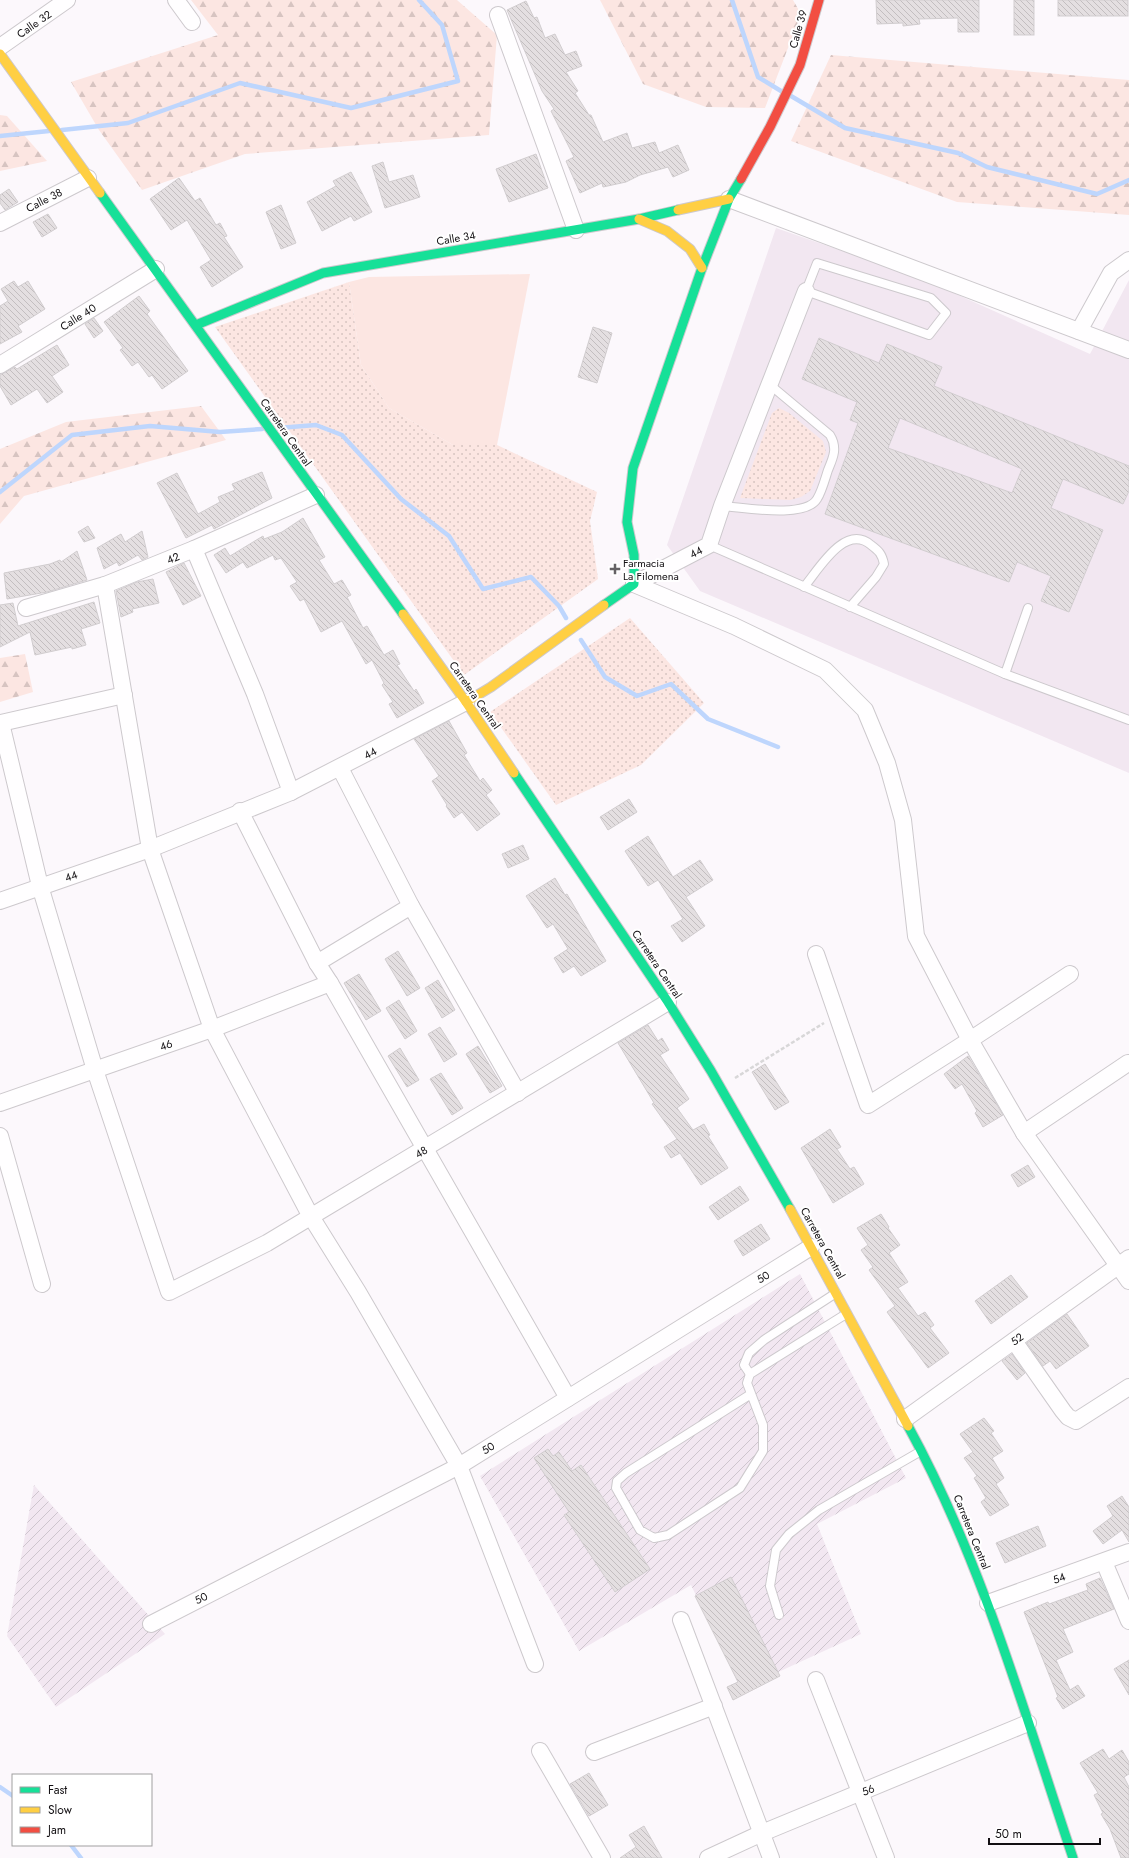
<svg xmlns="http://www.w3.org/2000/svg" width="1129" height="1858" viewBox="0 0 1129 1858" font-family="Jost,sans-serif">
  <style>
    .built { fill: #f2e7f1 }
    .industrial { fill: url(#industrial-furrows) }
    .grass { fill: url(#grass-dots) }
    .forest { fill: url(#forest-firs) }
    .garden { fill: #fce6e2 }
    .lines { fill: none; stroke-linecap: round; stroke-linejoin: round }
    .stream { stroke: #bed6fd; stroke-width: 4.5 }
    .building { fill: url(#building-back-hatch); stroke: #d1cdcf; fill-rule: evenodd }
    .lane-casing { stroke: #cdc9cd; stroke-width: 10 }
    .street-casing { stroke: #cdc9cd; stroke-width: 18 }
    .fast-casing { stroke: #cdc9cd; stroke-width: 11 }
    .slow-casing { stroke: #cdc9cd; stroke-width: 11 }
    .jam-casing { stroke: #cdc9cd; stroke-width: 11 }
    .path { stroke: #d8d7d8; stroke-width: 2.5; stroke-dasharray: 4 2; stroke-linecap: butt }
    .lane { stroke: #fffeff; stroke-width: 8 }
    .street { stroke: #fffeff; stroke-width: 16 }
    .fast { stroke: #16e098; stroke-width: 9 }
    .slow { stroke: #ffcf43; stroke-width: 9 }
    .jam { stroke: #f24e42; stroke-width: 9 }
    .poi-dot { fill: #646164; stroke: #fff; stroke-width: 1.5 }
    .labels { text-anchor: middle; stroke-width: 4; stroke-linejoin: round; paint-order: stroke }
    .street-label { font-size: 11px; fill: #120f12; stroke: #fff }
    .poi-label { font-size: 11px; fill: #120f12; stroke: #fff; text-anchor: start }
  </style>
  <defs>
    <pattern id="industrial-furrows" width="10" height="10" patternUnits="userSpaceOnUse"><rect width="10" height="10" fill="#f2e7f1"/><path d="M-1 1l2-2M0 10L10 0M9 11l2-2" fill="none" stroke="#cec5ce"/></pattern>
    <pattern id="grass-dots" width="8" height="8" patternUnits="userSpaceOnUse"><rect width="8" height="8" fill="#fce6e2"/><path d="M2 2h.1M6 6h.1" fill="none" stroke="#d7c4c1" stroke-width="1.8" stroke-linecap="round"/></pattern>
    <pattern id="forest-firs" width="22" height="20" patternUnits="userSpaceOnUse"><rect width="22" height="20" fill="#fce6e2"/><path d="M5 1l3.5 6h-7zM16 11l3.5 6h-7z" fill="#d7c4c1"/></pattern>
    <pattern id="building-back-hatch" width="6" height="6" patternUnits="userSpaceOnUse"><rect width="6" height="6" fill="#e4dfe1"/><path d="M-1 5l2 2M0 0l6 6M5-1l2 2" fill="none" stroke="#c3bec0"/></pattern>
  </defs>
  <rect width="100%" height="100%" fill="#fcf8fc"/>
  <polygon class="built" points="776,228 920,278 1090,354 1129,280 1129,773 700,591 667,545"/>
  <g class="industrial">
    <polygon points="800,1274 906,1478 817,1524 861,1634 741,1689 691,1585 579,1651 480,1476"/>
    <polygon points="34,1485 165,1634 56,1707 7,1636"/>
  </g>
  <g class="grass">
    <polygon points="349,282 361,365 389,408 453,445 497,445 597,492 590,521 598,579 464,675 215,327"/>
    <polygon points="779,408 789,413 823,441 826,452 810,491 801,497 790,500 740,498 772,413"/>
    <polygon points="630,618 704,703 641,765 556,805 490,712"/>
  </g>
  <g class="forest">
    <polygon points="191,0 457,0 497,35 489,135 245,154 142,190 99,130 71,82 218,35"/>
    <polygon points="600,0 793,0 801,14 765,108 706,107 643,84"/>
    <polygon points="831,55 1129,80 1129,215 957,202 791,141"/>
    <polygon points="0,115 7,116 47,161 0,171"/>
    <polygon points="201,406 226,440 24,496 0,524 0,449 66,422"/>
    <polygon points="25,654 33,692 0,702 0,658"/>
  </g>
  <polygon class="garden" points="530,274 497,445 453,445 389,408 361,365 349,282 369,277"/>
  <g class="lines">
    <g class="stream">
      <polyline points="732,0 758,77 781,91"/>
      <polyline points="791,96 845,128 958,153 987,167 1097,194 1129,180"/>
      <polyline points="62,130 128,123 240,83 351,108 458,81 442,25 419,0"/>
      <polyline points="0,136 49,131"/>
      <polyline points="278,428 316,425 342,435 401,499 449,536 483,589 531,577 559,606 566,618"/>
      <polyline points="0,492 72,435 150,426 220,432 262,429"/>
      <polyline points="581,640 605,677 637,696 671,684 708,719 778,747"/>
      <polyline points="0,1787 13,1796"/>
      <polyline points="71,1845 81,1858"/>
    </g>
  </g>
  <g class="building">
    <polygon points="876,0 979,0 979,32 958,32 958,18 919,19 920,24 903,26 903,23 877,24"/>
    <rect x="1014" y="0" width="20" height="35"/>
    <rect x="1058" y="0" width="70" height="16"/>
    <polygon points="526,1 534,18 537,17 545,38 555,34 565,55 576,51 582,66 566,72 578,91 575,93 589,115 591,115 603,142 627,133 632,148 655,142 659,153 678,145 689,170 673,177 668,167 640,175 626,182 603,187 602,183 580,193 566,161 574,157 551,111 554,109 542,91 507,10"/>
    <polygon points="536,154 548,188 509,202 496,169"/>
    <polygon points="383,162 389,182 413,175 420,197 385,208 372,166"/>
    <polygon points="351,172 372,212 354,221 351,216 322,231 307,202 336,186 333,181"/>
    <polygon points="179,178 195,201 200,198 216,225 220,223 227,236 224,237 243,267 212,287 200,267 211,260 187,220 171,230 150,199"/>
    <polygon points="9,189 18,202 5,210 0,203 0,195"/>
    <polygon points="281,205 296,243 281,249 266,212"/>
    <polygon points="48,214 57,228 42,237 33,222"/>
    <polygon points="14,281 18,287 28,281 45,309 18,326 22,332 0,344 0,306 8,301 1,289"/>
    <polygon points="139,296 150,311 147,314 188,371 162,389 152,375 149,377 138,362 132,366 120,350 123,348 104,322"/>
    <polygon points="94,318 103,331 94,338 85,324"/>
    <polygon points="593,327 612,333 597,383 578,377"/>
    <path d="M819 338 879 363 887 344 942 367 934 386 1129 466V491L1123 504 1063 479 1051 508 1103 530 1069 612 1041 601 1051 576 1017 562 1009 582 825 514 858 423 850 420 857 402 802 379ZM900 418 1022 469 1012 493 888 448Z"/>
    <polygon points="57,345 69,365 52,376 63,392 47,403 37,389 11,405 0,386 0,375 15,367 17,369"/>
    <polygon points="262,472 272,498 214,529 212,525 186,538 157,483 177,473 198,514 220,502 218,497 235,490 232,484"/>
    <polygon points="303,518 325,557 319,560 334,584 342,580 351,595 347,597 363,628 367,626 384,655 393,650 400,664 397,665 414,691 416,689 424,703 397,718 389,704 393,702 382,685 384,683 372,660 366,664 342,621 321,632 304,599 300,601 290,586 297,582 281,558 275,560 273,555 247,568 243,562 226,573 214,555 225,548 230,556 258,539 263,536 264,539 282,532"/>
    <polygon points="88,526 95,538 84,542 78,532"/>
    <polygon points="142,531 148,557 142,560 138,555 119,566 117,562 104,569 97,548 121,534 125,542"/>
    <polygon points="77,551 87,580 47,592 7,599 4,573 50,564 60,560 61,562"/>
    <polygon points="184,563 201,596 183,605 166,572"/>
    <polygon points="153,579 159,603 132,609 133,612 121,617 116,591 137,582"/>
    <polygon points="94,602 100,623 81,629 86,645 72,649 72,647 35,655 30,632 0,647 0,605 13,603 18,626"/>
    <polygon points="449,721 467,753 464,755 480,781 483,778 492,790 486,795 500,814 477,831 462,812 454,818 446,806 447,805 432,781 439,776 414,739"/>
    <polygon points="629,799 637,812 608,830 600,817"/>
    <polygon points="648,836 673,877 700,860 713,880 686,897 705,926 682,942 671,926 683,919 658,880 648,886 625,851"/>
    <polygon points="523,845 529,859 508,868 502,854"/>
    <polygon points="555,878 565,895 567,894 606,961 581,976 574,966 563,973 554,958 568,949 553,924 547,928 526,896"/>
    <polygon points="398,951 420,988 407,996 385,959"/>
    <polygon points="359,974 381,1011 366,1020 344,983"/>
    <polygon points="438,980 455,1010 442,1018 425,988"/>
    <polygon points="399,1000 417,1031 405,1039 386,1008"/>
    <polygon points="648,1025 658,1041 662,1038 669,1050 660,1055 689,1099 677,1108 693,1130 704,1124 710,1135 708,1136 728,1168 701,1185 680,1153 671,1158 664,1147 677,1139 652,1104 654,1103 618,1043"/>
    <polygon points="440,1027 457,1054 444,1062 428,1034"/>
    <polygon points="478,1046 502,1086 490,1093 466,1054"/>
    <polygon points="400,1048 419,1080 407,1087 388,1056"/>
    <polygon points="968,1056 1003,1115 983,1127 975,1113 977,1111 962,1084 955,1089 944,1074"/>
    <polygon points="765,1064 789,1102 775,1110 752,1072"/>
    <polygon points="441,1073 463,1108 452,1115 430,1079"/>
    <polygon points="830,1129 841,1147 837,1149 850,1169 854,1167 864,1184 833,1203 801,1148"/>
    <polygon points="1028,1165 1035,1177 1018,1187 1011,1175"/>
    <polygon points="740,1186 749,1200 718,1220 709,1207"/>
    <polygon points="881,1214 889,1227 888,1228 900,1245 889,1253 908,1282 898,1288 918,1316 925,1312 934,1325 930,1328 949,1353 928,1368 887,1312 895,1306 869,1270 873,1267 861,1250 868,1245 857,1228"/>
    <polygon points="761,1224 770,1239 743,1256 734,1241"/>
    <polygon points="1011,1275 1028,1297 991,1324 975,1301"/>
    <polygon points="1067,1314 1089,1346 1056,1369 1050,1361 1043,1366 1027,1343"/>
    <polygon points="1012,1354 1025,1373 1017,1380 1002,1361"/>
    <polygon points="984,1418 994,1431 991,1433 1003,1451 992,1458 1004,1478 996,1484 1009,1505 990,1516 981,1502 986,1498 974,1478 977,1476 964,1458 973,1452 960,1434"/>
    <polygon points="548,1449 553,1456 559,1452 572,1471 581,1465 650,1569 615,1592 564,1515 569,1512 534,1458"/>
    <polygon points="1122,1496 1129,1507 1129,1542 1122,1530 1103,1544 1093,1531 1113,1516 1107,1506"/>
    <polygon points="1038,1526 1046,1546 1005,1563 996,1543"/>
    <polygon points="731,1577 780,1676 733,1700 727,1687 738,1682 695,1596"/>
    <polygon points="1100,1578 1114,1609 1063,1629 1073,1652 1056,1660 1070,1690 1078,1685 1085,1696 1063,1709 1056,1698 1058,1697 1024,1612 1048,1602 1049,1604 1088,1590 1086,1584"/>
    <polygon points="1129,1660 1129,1695 1114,1669"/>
    <polygon points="1103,1749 1109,1759 1122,1750 1129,1762 1129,1774 1124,1777 1129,1787 1129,1858 1121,1858 1110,1829 1101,1814 1103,1813 1094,1795 1098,1793 1080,1763"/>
    <polygon points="589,1773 608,1805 589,1816 570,1784"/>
    <polygon points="644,1826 662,1858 620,1858 636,1847 629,1835"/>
  </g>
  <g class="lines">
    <defs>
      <g id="lane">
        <polygon points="817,263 931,298 946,313 929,335 806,291"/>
        <path d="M722 506C742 507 805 519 817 499 822 491 825 479 828 470 833 458 838 448 830 435L769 384"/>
        <polyline points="709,545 1005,674 1028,608"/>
        <path d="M804 587C819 569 845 523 871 545 879 551 882 554 884 564L876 577 850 607"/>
        <polyline points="1005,674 1129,720"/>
        <polyline points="750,1374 744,1365 749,1353 764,1340 836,1293"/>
        <polyline points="751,1394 626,1473 617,1481 616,1488 640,1530 654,1538 668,1535 740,1488 763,1451 763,1425 747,1383 750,1374 846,1314"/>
        <polyline points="779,1615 770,1586 776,1550 789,1534 819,1510 921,1451"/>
      </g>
      <g id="street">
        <polyline points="176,0 192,22"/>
        <polyline points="498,15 576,230"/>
        <polyline points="0,47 67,0"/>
        <polyline points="729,199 1129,350"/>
        <polyline points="0,223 88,178"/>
        <polyline points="1079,331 1111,273 1129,260"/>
        <polyline points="0,365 156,269"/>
        <polyline points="194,549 255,694 291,792"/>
        <polyline points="634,584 734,626 825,670 865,710 887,763 903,820 916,936 970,1040 1024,1133 1129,1281"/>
        <polyline points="634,584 709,545 722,506 806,291"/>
        <polyline points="105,585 150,849 212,1029 310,1215 358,1292 459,1466 535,1664"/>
        <polyline points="26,608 105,585 194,549 316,495"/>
        <polyline points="124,695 1,723 40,886 95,1070 169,1292 267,1243 668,1002"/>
        <polyline points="340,768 411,906 518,1093"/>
        <polyline points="240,811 317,963 330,983 568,1398"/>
        <polyline points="0,901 150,849 291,792 466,702"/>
        <polyline points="816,954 868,1105 970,1040 1070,974"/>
        <polyline points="317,963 411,906"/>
        <polyline points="0,1103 212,1029 330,983"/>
        <polyline points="1024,1133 1128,1063"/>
        <polyline points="0,1136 42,1284"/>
        <polyline points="1014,1341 1063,1411 1068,1417 1076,1421 1129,1387"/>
        <polyline points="905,1419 1129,1258"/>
        <polyline points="1104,1562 1129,1621"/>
        <polyline points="988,1603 1129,1552"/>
        <polyline points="681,1620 771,1858"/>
        <polyline points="151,1624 459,1466 811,1247"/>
        <polyline points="816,1680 886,1858"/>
        <polyline points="540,1751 602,1858"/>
        <polyline points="594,1752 714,1706"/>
        <polyline points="708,1858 762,1833 1028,1723"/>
      </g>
      <g id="fast">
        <polyline points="100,193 403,614"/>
        <polyline points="196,325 323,273 639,219 678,210"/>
        <polyline points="604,605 634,584 634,555 627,522 633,468 702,268 729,199 741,179"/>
        <polyline points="514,773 668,1002 711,1071 790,1209"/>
        <path d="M908 1426C982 1561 1024 1712 1073 1858"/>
      </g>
      <g id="slow">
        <polyline points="0,54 100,193"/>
        <polyline points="678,210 729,199"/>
        <polyline points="639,219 667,231 690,249 702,268"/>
        <polyline points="403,614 466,702 514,773"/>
        <polyline points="466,702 491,687 604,605"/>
        <polyline points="790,1209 908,1426"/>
      </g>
      <polyline id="jam" points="741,179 770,127 800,65 819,0"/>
    </defs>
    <use href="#lane" class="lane-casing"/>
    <use href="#street" class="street-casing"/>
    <use href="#fast" class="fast-casing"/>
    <use href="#slow" class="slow-casing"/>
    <use href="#jam" class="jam-casing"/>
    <polyline class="path" points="735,1078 824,1023"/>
    <use href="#lane" class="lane"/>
    <use href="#street" class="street"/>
    <use href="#fast" class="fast"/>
    <use href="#slow" class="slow"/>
    <use href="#jam" class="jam"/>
  </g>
  <path class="poi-dot" d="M613 563h4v4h4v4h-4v4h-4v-4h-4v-4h4z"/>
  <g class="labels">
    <g class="street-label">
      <text transform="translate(34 24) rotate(-35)" y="4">Calle 32</text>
      <text transform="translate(798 29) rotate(-74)" y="4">Calle 39</text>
      <text transform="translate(44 200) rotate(-27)" y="4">Calle 38</text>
      <text transform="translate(456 238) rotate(-10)" y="4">Calle 34</text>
      <text transform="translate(78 317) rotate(-32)" y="4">Calle 40</text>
      <text transform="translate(286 432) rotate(55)" y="4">Carretera Central</text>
      <text transform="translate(696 552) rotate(-27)" y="4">44</text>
      <text transform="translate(173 558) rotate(-22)" y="4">42</text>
      <text transform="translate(475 695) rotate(55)" y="4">Carretera Central</text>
      <text transform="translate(370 753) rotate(-28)" y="4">44</text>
      <text transform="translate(71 876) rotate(-19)" y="4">44</text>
      <text transform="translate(657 964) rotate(56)" y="4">Carretera Central</text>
      <text transform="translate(166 1045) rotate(-19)" y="4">46</text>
      <text transform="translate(421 1152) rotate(-30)" y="4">48</text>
      <text transform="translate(823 1243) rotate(61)" y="4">Carretera Central</text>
      <text transform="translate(763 1277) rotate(-32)" y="4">50</text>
      <text transform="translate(1017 1339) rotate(-36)" y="4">52</text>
      <text transform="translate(488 1448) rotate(-32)" y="4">50</text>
      <text transform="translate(972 1532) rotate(68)" y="4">Carretera Central</text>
      <text transform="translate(1059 1578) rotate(-20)" y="4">54</text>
      <text transform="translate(201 1598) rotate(-27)" y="4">50</text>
      <text transform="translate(868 1790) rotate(-22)" y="4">56</text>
    </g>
    <g class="poi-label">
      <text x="623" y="567">Farmacia<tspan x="623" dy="13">La Filomena</tspan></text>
    </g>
  </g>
  <rect x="12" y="1774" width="140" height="72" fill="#ffffff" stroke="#a09fa0"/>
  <rect x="20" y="1787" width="20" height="6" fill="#16e098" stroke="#a09fa0"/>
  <text x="48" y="1794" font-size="12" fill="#120f12">Fast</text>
  <rect x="20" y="1807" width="20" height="6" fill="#ffcf43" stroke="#a09fa0"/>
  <text x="48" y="1814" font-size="12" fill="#120f12">Slow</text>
  <rect x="20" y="1827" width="20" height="6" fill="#f24e42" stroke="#a09fa0"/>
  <text x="48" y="1834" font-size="12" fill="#120f12">Jam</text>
  <path d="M989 1838v6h111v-6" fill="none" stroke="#120f12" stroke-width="2"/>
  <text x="995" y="1838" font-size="12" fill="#120f12" stroke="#ffffff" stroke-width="3" paint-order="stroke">50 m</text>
</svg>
